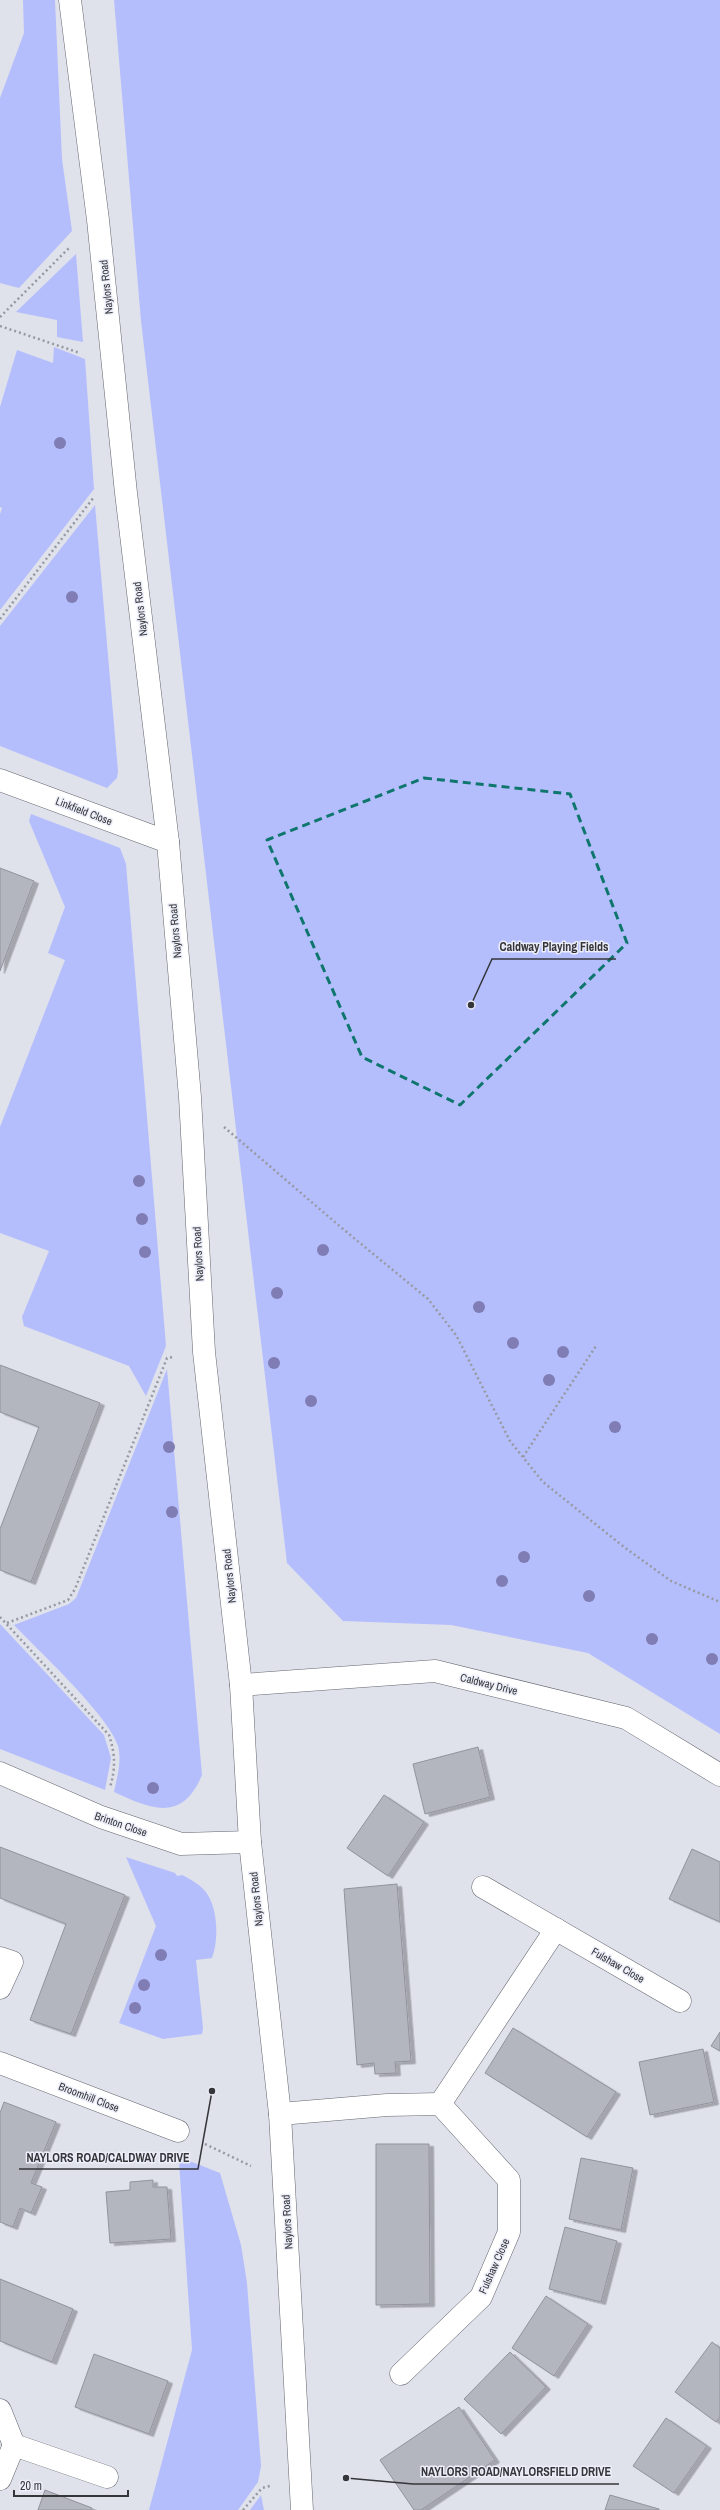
<svg xmlns="http://www.w3.org/2000/svg" width="720" height="2510" viewBox="0 0 720 2510" font-family="'Archivo Narrow',sans-serif">
  <style>
    .green { fill: #b5befd }
    .building { fill: #b3b5bf; stroke: #91939d; filter: url(#shadow) }
    .lines { fill: none; stroke-linecap: round; stroke-linejoin: round }
    .minor-casing { stroke: #64666f; stroke-width: 23 }
    .path { stroke: #9799a0; stroke-width: 2.5; stroke-dasharray: 2 3; stroke-linecap: butt }
    .minor { stroke: #fff; stroke-width: 22 }
    .tree { fill: #7f7db3 }
    .marked { fill: none; stroke: #0f766e; stroke-width: 3; stroke-dasharray: 8 5; stroke-linejoin: round }
    .labels { text-anchor: middle; stroke-width: 3; stroke-linejoin: round; paint-order: stroke }
    .street-label { font-size: 11px; fill: #35363a; stroke: #eceef9 }
    .leader { fill: none; stroke: #35363a; stroke-width: 1.5 }
    .callout-dot { fill: #35363a; stroke: #eceef9; stroke-width: 1.5 }
    .callout-label { font-size: 12px; text-anchor: middle; font-weight: bold; fill: #35363a; stroke: #eceef9; stroke-width: 3; stroke-linejoin: round; paint-order: stroke }
  </style>
  <defs>
    <filter id="shadow"><feDropShadow dx="4.5" dy="2.5" stdDeviation="0" flood-color="#0004"/></filter>
  </defs>
  <rect width="100%" height="100%" fill="#dfe1eb"/>
  <g class="green">
    <polygon points="23,0 55,0 62,159 72,231 19,288 0,283 0,98 24,33"/>
    <polygon points="114,0 720,0 720,1734 588,1653 451,1625 343,1621 287,1563 141,321"/>
    <polygon points="76,254 83,342 57,337 57,320 16,312"/>
    <polygon points="54,347 85,359 94,489 0,610 0,514 2,508 0,507 0,407 17,350 53,363"/>
    <polygon points="95,505 118,771 117,778 107,788 0,746 0,626"/>
    <polygon points="31,814 120,848 126,864 166,1346 146,1396 129,1366 24,1326 22,1317 49,1251 0,1233 0,1127 65,960 48,953 65,907 29,821"/>
    <path d="M167 1369 202 1775C182 1823 151 1809 114 1792 117 1777 122 1762 118 1746 109 1716 39 1651 14 1625L69 1604 76 1598Z"/>
    <polygon points="0,1624 104,1735 111,1758 105,1790 0,1749"/>
    <path d="M126 1857 175 1873 177 1876 182 1875C190 1879 199 1884 205 1891 218 1906 219 1940 212 1958L196 1960 203 2028 202 2034 163 2039 119 2023 156 1926Z"/>
    <polygon points="182,2158 220,2173 241,2245 247,2283 261,2466 258,2482 238,2510 149,2510 192,2350 179,2162"/>
    <polygon points="261,2495 264,2510 250,2510"/>
  </g>
  <g class="building">
    <polygon points="0,868 34,881 0,971"/>
    <polygon points="0,1365 100,1403 31,1582 0,1570 0,1529 39,1427 0,1412"/>
    <polygon points="478,1747 490,1797 425,1814 413,1764"/>
    <polygon points="384,1795 424,1822 388,1876 347,1848"/>
    <polygon points="0,1847 125,1895 71,2034 30,2020 66,1924 0,1898"/>
    <polygon points="692,1849 720,1862 720,1922 669,1899"/>
    <polygon points="397,1884 411,2061 395,2062 396,2073 375,2074 374,2063 357,2065 344,1889"/>
    <polygon points="513,2028 616,2092 587,2137 485,2073"/>
    <polygon points="720,2032 720,2051 711,2046"/>
    <polygon points="703,2049 714,2102 650,2115 639,2062"/>
    <polygon points="4,2102 56,2122 31,2183 42,2187 31,2213 20,2208 13,2227 0,2222 0,2113"/>
    <polygon points="376,2144 429,2144 430,2304 376,2305"/>
    <polygon points="581,2158 633,2168 621,2230 569,2219"/>
    <polygon points="153,2180 153,2187 167,2187 171,2239 110,2243 106,2192 130,2190 130,2182"/>
    <polygon points="565,2227 617,2241 601,2302 549,2289"/>
    <polygon points="0,2279 73,2309 52,2362 0,2341"/>
    <polygon points="546,2296 588,2324 554,2376 512,2348"/>
    <polygon points="712,2342 720,2348 720,2417 716,2422 675,2392"/>
    <polygon points="510,2352 546,2387 501,2434 464,2399"/>
    <polygon points="94,2354 168,2381 149,2434 75,2407"/>
    <polygon points="459,2407 495,2460 421,2510 414,2510 380,2460"/>
    <polygon points="666,2418 707,2446 674,2493 633,2466"/>
    <polygon points="45,2490 92,2508 91,2510 38,2510"/>
    <polygon points="610,2495 659,2509 659,2510 605,2510"/>
  </g>
  <g class="lines">
    <defs>
      <g id="minor">
        <polyline points="70,0 98,220 126,493 168,842 190,1097 204,1352 241,1685 250,1842 280,2114 302,2510"/>
        <polyline points="0,780 168,842"/>
        <polyline points="241,1685 435,1671 626,1718 720,1775"/>
        <polyline points="0,1773 101,1817 181,1844 250,1842"/>
        <polyline points="483,1887 680,2001"/>
        <polyline points="0,1958 12,1962 0,1988"/>
        <polyline points="0,2063 178,2131"/>
        <polyline points="440,2104 556,1929"/>
        <polyline points="280,2114 387,2105 440,2104 509,2180 509,2232 481,2297 401,2374"/>
        <polyline points="0,2410 14,2445 107,2477"/>
        <polyline points="0,2479 14,2445"/>
      </g>
    </defs>
    <use href="#minor" class="minor-casing"/>
    <g class="path">
      <polyline points="0,317 69,248"/>
      <polyline points="0,326 80,353"/>
      <polyline points="0,619 94,497"/>
      <polyline points="224,1127 343,1229 428,1299 456,1335 510,1441 543,1482 624,1547 671,1581 720,1602"/>
      <polyline points="523,1457 596,1346"/>
      <path d="M0 1617 109 1735C115 1753 116 1768 110 1787"/>
      <polyline points="7,1623 68,1600 75,1589 167,1358 173,1357"/>
      <polyline points="205,2144 251,2166"/>
      <polyline points="243,2510 262,2488 270,2486"/>
    </g>
    <use href="#minor" class="minor"/>
  </g>
  <g class="tree">
    <circle cx="60" cy="443" r="6"/>
    <circle cx="72" cy="597" r="6"/>
    <circle cx="139" cy="1181" r="6"/>
    <circle cx="142" cy="1219" r="6"/>
    <circle cx="323" cy="1250" r="6"/>
    <circle cx="145" cy="1252" r="6"/>
    <circle cx="277" cy="1293" r="6"/>
    <circle cx="479" cy="1307" r="6"/>
    <circle cx="513" cy="1343" r="6"/>
    <circle cx="563" cy="1352" r="6"/>
    <circle cx="274" cy="1363" r="6"/>
    <circle cx="549" cy="1380" r="6"/>
    <circle cx="311" cy="1401" r="6"/>
    <circle cx="615" cy="1427" r="6"/>
    <circle cx="169" cy="1447" r="6"/>
    <circle cx="172" cy="1512" r="6"/>
    <circle cx="524" cy="1557" r="6"/>
    <circle cx="502" cy="1581" r="6"/>
    <circle cx="589" cy="1596" r="6"/>
    <circle cx="652" cy="1639" r="6"/>
    <circle cx="712" cy="1659" r="6"/>
    <circle cx="153" cy="1788" r="6"/>
    <circle cx="161" cy="1955" r="6"/>
    <circle cx="144" cy="1985" r="6"/>
    <circle cx="135" cy="2008" r="6"/>
  </g>
  <path class="marked" d="M424 778 570 794 627 943 460 1105 362 1057 267 840Z"/>
  <g class="labels">
    <g class="street-label">
      <text transform="translate(106 287) rotate(-96)" y="4">Naylors Road</text>
      <text transform="translate(140 609) rotate(-97)" y="4">Naylors Road</text>
      <text transform="translate(84 811) rotate(21)" y="4">Linkfield Close</text>
      <text transform="translate(175 931) rotate(-95)" y="4">Naylors Road</text>
      <text transform="translate(198 1254) rotate(-93)" y="4">Naylors Road</text>
      <text transform="translate(229 1576) rotate(-96)" y="4">Naylors Road</text>
      <text transform="translate(489 1684) rotate(14)" y="4">Caldway Drive</text>
      <text transform="translate(121 1824) rotate(19)" y="4">Brinton Close</text>
      <text transform="translate(256 1899) rotate(-96)" y="4">Naylors Road</text>
      <text transform="translate(618 1965) rotate(30)" y="4">Fulshaw Close</text>
      <text transform="translate(89 2097) rotate(21)" y="4">Broomhill Close</text>
      <text transform="translate(287 2222) rotate(-93)" y="4">Naylors Road</text>
      <text transform="translate(494 2266) rotate(-66)" y="4">Fulshaw Close</text>
    </g>
  </g>
  <path class="leader" d="M471 1005L492 959H616M212 2091L198 2169H19M346 2478L413 2484H619"/>
  <g class="callout-dot">
    <circle cx="471" cy="1005" r="4"/>
    <circle cx="212" cy="2091" r="4"/>
    <circle cx="346" cy="2478" r="4"/>
  </g>
  <g class="callout-label">
    <text x="554" y="951">Caldway Playing Fields</text>
    <text x="108" y="2162">NAYLORS ROAD/CALDWAY DRIVE</text>
    <text x="516" y="2476">NAYLORS ROAD/NAYLORSFIELD DRIVE</text>
  </g>
  <path d="M14 2490v6h114v-6" fill="none" stroke="#35363a" stroke-width="2"/>
  <text x="20" y="2490" font-size="12" fill="#35363a" stroke="#eceef9" stroke-width="3" paint-order="stroke">20 m</text>
</svg>
